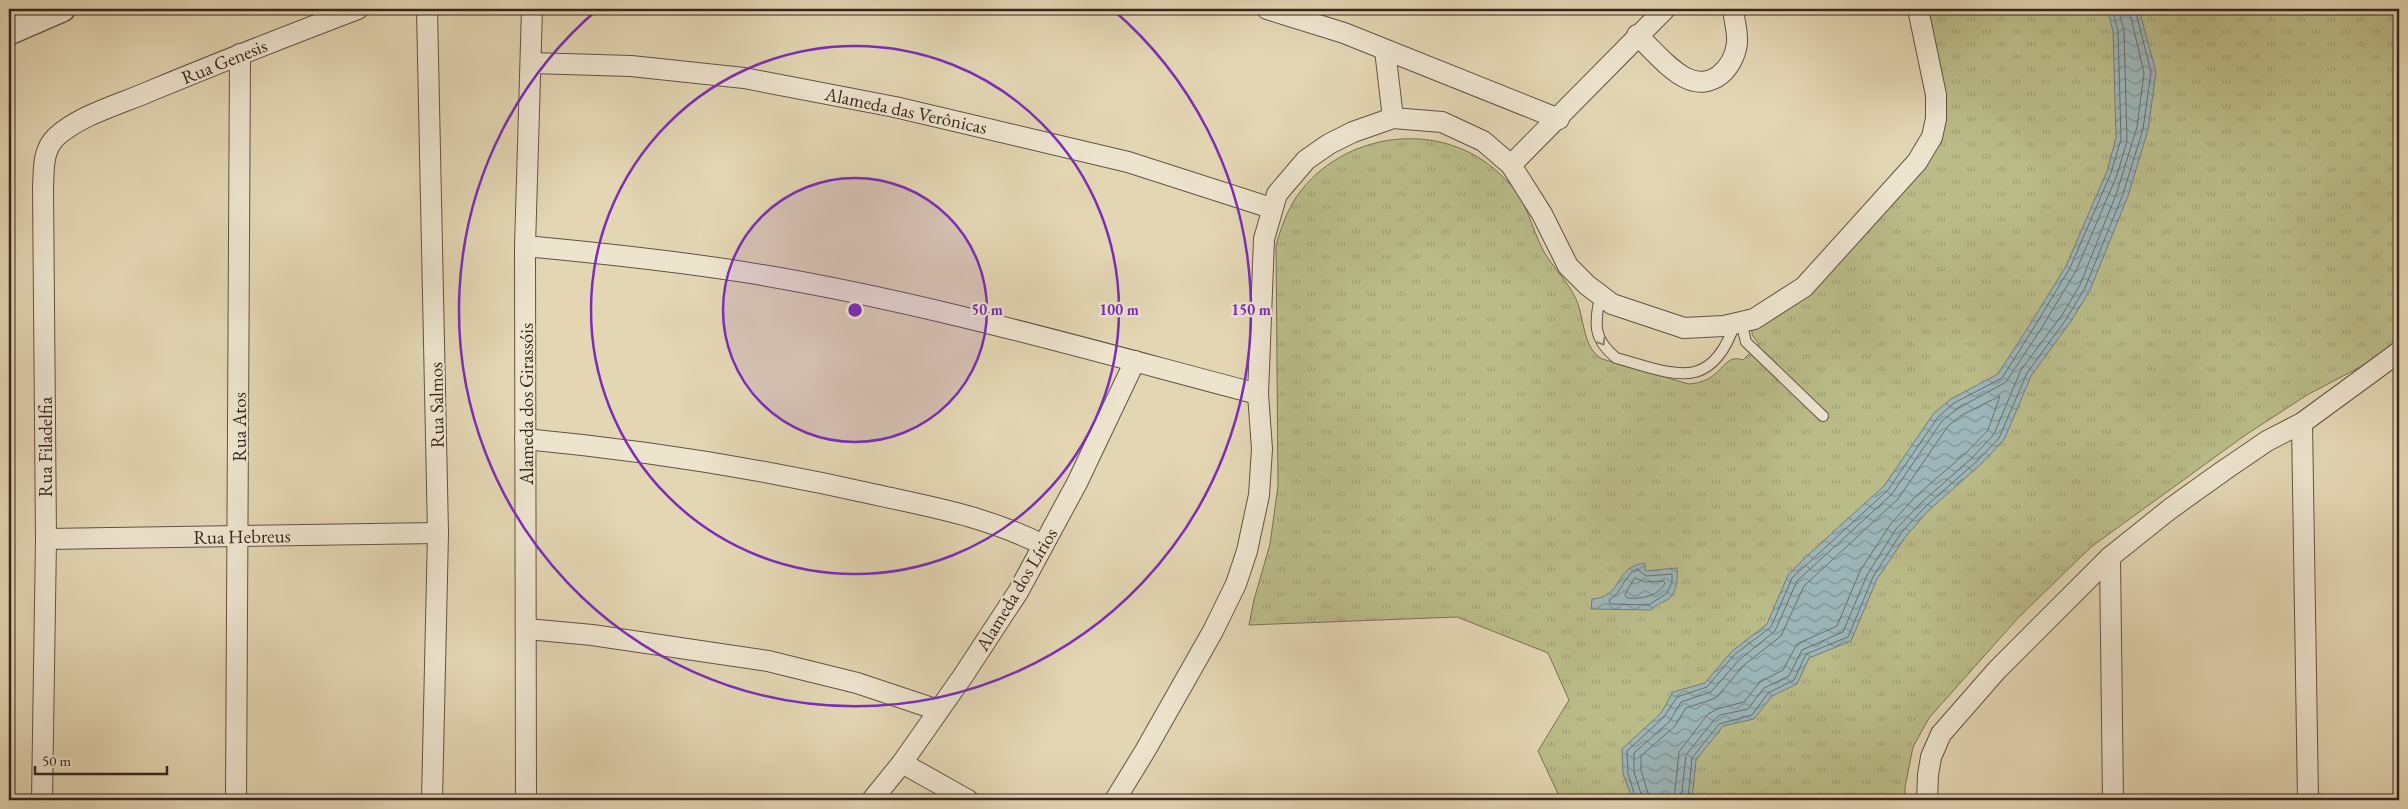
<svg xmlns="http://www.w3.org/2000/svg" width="2408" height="809" viewBox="0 0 2408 809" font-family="'EB Garamond',serif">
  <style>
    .park { fill: url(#park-tufts); stroke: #797152 }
    .water { fill: url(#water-waves); stroke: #747c7a }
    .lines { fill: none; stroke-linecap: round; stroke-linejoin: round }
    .shore { stroke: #6a6e6a; stroke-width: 1 }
    .service-casing { stroke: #635242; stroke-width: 12 }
    .minor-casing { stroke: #635242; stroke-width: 22 }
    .tertiary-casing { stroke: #635242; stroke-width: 28 }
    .service { stroke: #ede4ce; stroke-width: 10 }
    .minor { stroke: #ede4ce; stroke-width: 20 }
    .tertiary { stroke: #ede4ce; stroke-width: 25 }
    .oneway { stroke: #928575 }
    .ring { fill: none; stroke: #7b2cbf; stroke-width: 2.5 }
    .labels { text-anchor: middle; stroke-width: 4.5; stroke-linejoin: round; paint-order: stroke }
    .street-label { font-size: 19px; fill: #38261c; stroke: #ede4ce }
    .centre { fill: #7b2cbf; stroke: #ede4ce; stroke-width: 2.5 }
    .ring-label { font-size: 15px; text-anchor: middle; font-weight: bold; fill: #7b2cbf; stroke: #ede4ce; stroke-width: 4.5; stroke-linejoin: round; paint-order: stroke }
  </style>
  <defs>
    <pattern id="park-tufts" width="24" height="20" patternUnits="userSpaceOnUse" patternTransform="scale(1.25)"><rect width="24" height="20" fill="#babc88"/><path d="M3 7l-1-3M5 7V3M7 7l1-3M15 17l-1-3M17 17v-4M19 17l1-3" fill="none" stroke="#a1a175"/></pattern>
    <pattern id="water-waves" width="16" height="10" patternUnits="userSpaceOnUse" patternTransform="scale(1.25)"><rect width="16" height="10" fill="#9cb6b9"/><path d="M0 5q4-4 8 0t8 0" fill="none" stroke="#809496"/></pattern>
  </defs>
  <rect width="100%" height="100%" fill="#e3d6b3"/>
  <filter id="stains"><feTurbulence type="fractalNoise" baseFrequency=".004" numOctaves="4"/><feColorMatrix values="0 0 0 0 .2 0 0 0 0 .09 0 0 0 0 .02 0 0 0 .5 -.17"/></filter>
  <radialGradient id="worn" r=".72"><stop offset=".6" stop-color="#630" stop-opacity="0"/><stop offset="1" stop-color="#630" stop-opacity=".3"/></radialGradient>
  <path class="park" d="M1926 9H2399V340L2364 365 2307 395 2244 436 2091 547 2018 618 1929 718 1913 747 1905 787V800H1561L1538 751 1569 700 1548 653 1457 617 1249 625 1254 600 1270 544 1278 486 1276 245C1281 228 1287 211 1297 196 1343 131 1441 118 1500 174 1508 182 1517 190 1522 200 1530 217 1535 235 1544 252 1554 268 1568 282 1576 299 1585 319 1582 347 1602 359L1689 384C1697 383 1704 382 1711 377 1723 370 1727 354 1743 360L1759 344 1752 335V328L1844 253 1897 200 1940 140Z"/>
  <g class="water">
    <polygon points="2107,9 2139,9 2156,72 2148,130 2128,196 2090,290 2071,321 2031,376 2004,440 1980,465 1928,511 1906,536 1877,579 1851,641 1809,658 1797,684 1772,696 1754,719 1723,726 1696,760 1692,800 1633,800 1623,774 1622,749 1661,713 1673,692 1705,683 1731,652 1767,624 1788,575 1809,554 1884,486 1934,413 1951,399 1998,374 2029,326 2066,266 2107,171 2116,138 2113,31"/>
    <path d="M1645 563V571L1677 568C1678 579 1677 596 1665 601 1659 604 1655 605 1651 610L1591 609 1592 599C1625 597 1612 567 1645 563Z"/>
  </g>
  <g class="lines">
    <g class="shore">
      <path d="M1637 569 1646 576 1672 574V582L1667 593 1649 605 1610 604 1609 600C1623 592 1623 576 1637 569Z"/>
      <path d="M1635 578 1645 582 1663 581 1665 583C1658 597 1640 599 1627 598L1625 595Z"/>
      <polyline points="1636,800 1628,773 1627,751 1664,717 1677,697 1707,687 1734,655 1771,627 1792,578 1888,490 1938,417 1954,403 2002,378 2033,329 2070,268 2111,173 2121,139 2118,31 2112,9"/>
      <polyline points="1643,800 1634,772 1634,753 1669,722 1681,702 1711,692 1739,660 1775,631 1797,581 1892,494 1942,421 1957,409 2006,382 2039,332 2076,271 2117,175 2127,141 2124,30 2118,9"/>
      <polyline points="1650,800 1641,770 1641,756 1674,727 1686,708 1716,698 1744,665 1781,636 1804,586 1898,499 1948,426 1962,415 2000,396 1988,430 1968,451 1915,497 1890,525 1860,571 1837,626 1797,644 1783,670 1760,682 1744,702 1717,709 1708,714 1679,752 1674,800"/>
      <polyline points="1681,800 1686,755 1714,720 1720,715 1748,709 1764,688 1789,676 1802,650 1843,632 1867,575 1896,529 1921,503 1973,457 1994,434 2021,370 2062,315 2080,285 2117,192 2137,127 2144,73 2129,9"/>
      <polyline points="1688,800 1692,758 1719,724 1752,715 1768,693 1794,680 1806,654 1848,637 1873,577 1901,533 1925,507 1977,461 1999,438 2027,373 2067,318 2085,288 2123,194 2143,129 2151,72 2135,9"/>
    </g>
    <defs>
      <g id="service">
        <path d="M1600 296C1595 324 1592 338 1616 358 1672 373 1711 395 1735 323"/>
        <polyline points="1741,322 1746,342 1823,416"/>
      </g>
      <g id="minor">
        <polyline points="427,9 438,533 432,800"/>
        <polyline points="1267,9 1344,33 1559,119"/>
        <path d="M1637 35C1652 49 1668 69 1686 78 1712 91 1734 68 1737 43 1738 32 1734 20 1733 9"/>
        <polyline points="1385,50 1393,118"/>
        <polyline points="531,63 631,66 744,78 895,107 1128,162 1271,208"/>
        <polyline points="1511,165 1665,9"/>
        <path d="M525 246C600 253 676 261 750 273 922 301 1090 350 1258 394"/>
        <polyline points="2302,423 2308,800"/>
        <path d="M525 439C642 450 763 469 877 495 936 508 988 517 1043 545"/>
        <polyline points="46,539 438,533"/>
        <polyline points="2110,557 2113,800"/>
        <polyline points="527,629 592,635 768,661 857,683 938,710"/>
        <polyline points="902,763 968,800"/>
        <path d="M42 800 46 539 43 188C44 170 42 151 56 137 80 115 118 105 148 92 218 63 287 36 358 9"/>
        <polyline points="236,800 240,54"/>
        <polyline points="526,800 525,246 532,9"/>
        <polyline points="872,800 902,763 963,676 1018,592 1077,483 1135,361"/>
        <polyline points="1115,800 1145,751 1213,631 1236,584 1247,551 1259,495 1262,449 1258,394 1264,239 1277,194 1306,160 1329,144 1353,132 1393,118 1442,122 1483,141 1511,165 1542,214 1568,266 1587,285 1612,304 1684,328 1724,326 1754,319 1804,287 1917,162 1932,137 1936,119 1936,95 1918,9"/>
        <polyline points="1927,800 1928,775 1931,757 1941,734 1997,670 2110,557 2170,509 2223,471 2267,441 2302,423 2399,352"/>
      </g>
      <polyline id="tertiary" points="9,32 62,9"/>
    </defs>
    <use href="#service" class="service-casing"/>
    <use href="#minor" class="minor-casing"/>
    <use href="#tertiary" class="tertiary-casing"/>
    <use href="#service" class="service"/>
    <use href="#minor" class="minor"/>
    <use href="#tertiary" class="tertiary"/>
  </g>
  <defs><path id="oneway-chevron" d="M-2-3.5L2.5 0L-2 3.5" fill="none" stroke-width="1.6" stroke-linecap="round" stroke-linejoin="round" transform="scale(1.25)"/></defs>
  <use class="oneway" href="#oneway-chevron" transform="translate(1602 342) rotate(58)"/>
  <circle cx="855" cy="310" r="132" fill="#7b2cbf" fill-opacity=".12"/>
  <g class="ring">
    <circle cx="855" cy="310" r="132"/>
    <circle cx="855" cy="310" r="264"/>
    <path d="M1112 9A396 396 0 1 1 598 9"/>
  </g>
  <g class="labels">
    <g class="street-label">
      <text transform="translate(224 61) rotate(-22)" y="7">Rua Genesis</text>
      <text transform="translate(906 110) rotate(12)" y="7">Alameda das Verônicas</text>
      <text transform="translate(526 404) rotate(-90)" y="7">Alameda dos Girassóis</text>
      <text transform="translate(436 405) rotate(-91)" y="7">Rua Salmos</text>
      <text transform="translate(239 427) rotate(-90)" y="7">Rua Atos</text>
      <text transform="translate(45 447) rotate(-90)" y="7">Rua Filadelfia</text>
      <text transform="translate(242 536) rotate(-1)" y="7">Rua Hebreus</text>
      <text transform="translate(1016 589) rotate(-59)" y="7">Alameda dos Lírios</text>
    </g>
  </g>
  <circle cx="855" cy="310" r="8" class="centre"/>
  <g class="ring-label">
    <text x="987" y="315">50 m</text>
    <text x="1119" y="315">100 m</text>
    <text x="1251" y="315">150 m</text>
  </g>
  <rect width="2408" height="809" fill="none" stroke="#e3d6b3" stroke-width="30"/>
  <rect x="10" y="10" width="2388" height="789" fill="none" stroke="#38261c" stroke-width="2.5"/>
  <rect x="15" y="15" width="2378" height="779" fill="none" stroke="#38261c"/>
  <path d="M35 766v8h132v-8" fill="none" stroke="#38261c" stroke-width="2.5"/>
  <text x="42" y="766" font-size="15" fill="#38261c" stroke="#ede4ce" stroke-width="4" paint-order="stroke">50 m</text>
  <rect width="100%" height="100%" filter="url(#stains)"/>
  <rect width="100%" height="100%" fill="url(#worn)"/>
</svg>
